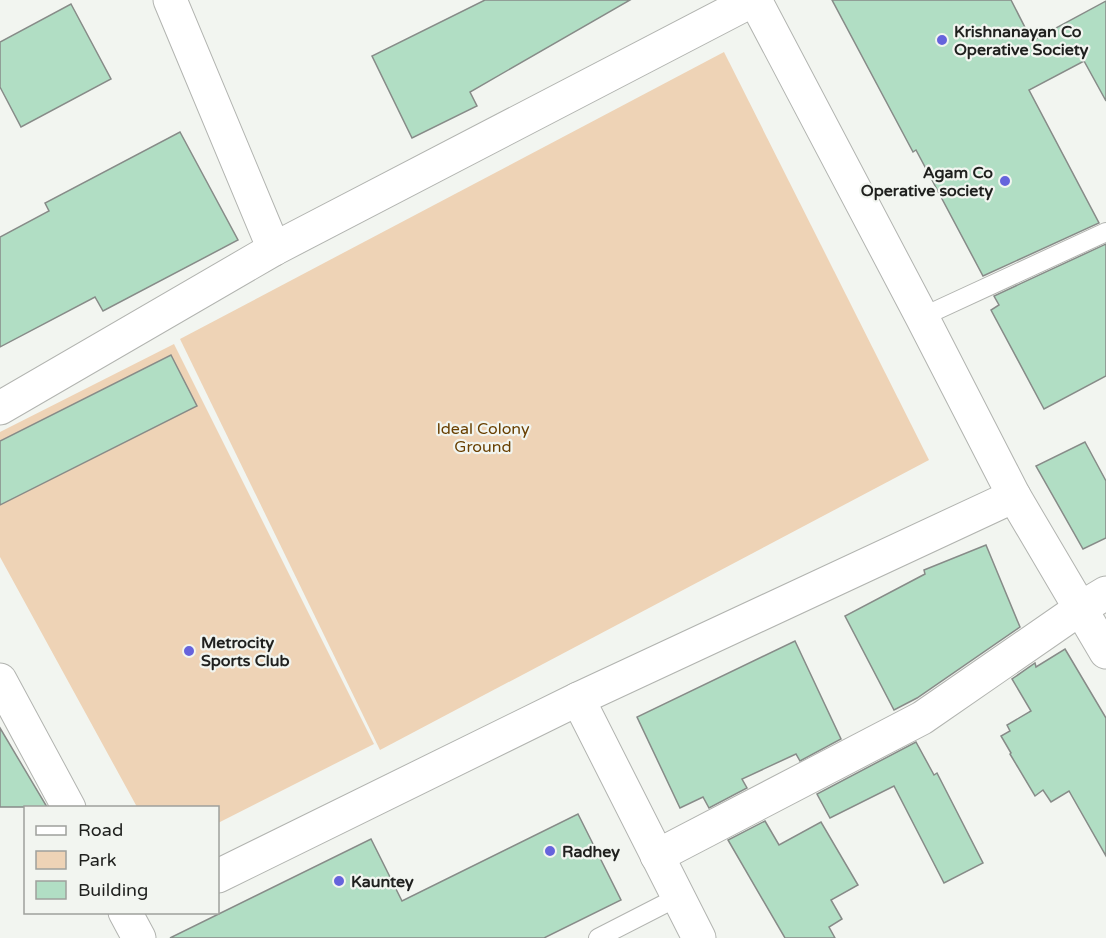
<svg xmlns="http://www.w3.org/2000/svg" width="1106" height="938" viewBox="0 0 1106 938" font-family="'Varela Round',sans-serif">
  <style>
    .green { fill: #eed3b6 }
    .building { fill: #b1dec4; stroke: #878b88; stroke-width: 1.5 }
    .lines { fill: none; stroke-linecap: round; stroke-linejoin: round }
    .lane-casing { stroke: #b2b4b0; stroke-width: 20 }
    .street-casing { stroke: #b2b4b0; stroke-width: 35 }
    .secondary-casing { stroke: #b2b4b0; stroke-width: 35 }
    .lane { stroke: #fff; stroke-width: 18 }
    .street { stroke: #fff; stroke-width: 33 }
    .secondary { stroke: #fff; stroke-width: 33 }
    .poi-dot { fill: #6663dc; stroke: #f2f5f0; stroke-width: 2 }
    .labels { text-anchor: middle; stroke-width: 4.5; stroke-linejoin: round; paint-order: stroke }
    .poi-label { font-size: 16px; font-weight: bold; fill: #1f201e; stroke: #f2f5f0; text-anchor: start }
    .park-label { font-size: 16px; fill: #683f00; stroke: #f2f5f0 }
  </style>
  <rect width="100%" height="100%" fill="#f2f5f0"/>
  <g class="green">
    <polygon points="724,52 929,460 380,750 180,339"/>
    <polygon points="174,344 374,744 218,823 218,808 137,807 0,557 0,432"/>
  </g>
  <g class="building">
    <polygon points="485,0 630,0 470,92 477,106 412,138 372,56"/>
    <polygon points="832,0 1011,0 1032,41 1106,1 1106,101 1084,61 1029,90 1099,223 983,276 916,150 913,152"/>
    <polygon points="71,4 111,79 21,127 0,87 0,42"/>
    <polygon points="180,132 238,240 103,311 95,297 0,347 0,237 49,211 45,203"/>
    <polygon points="1106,244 1106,376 1044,409 991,310 999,305 994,296"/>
    <polygon points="171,355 197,406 0,505 0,441"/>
    <polygon points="1085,442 1106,481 1106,538 1083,549 1036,466"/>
    <polygon points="986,545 1020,627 917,698 894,710 845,616 925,574 924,570"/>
    <polygon points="795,641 841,739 800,761 796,754 742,779 747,788 709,808 703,797 680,808 637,717"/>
    <polygon points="1065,649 1106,718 1106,856 1069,791 1051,802 1043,790 1035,796 1010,754 1011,753 1001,736 1010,731 1007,725 1031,711 1012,679 1035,663 1036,667"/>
    <polygon points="0,728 47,807 0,807"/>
    <polygon points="916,742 934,775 937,773 983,863 944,883 894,786 830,818 817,794"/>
    <polygon points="578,814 621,900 544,938 170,938 371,839 402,901"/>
    <polygon points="765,821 779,845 821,822 858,885 831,900 842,919 829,927 835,938 785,938 728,840"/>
  </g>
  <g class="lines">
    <defs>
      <g id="lane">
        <polyline points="922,317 1106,232"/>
        <polyline points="598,938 678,897"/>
      </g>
      <g id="street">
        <polyline points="170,0 274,249"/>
        <polyline points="0,408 274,249 753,0"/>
        <polyline points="578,699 699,938"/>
        <polyline points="657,856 922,718 1081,608 1106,593"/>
        <polyline points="218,876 578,699 1014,496"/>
      </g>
      <g id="secondary">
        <polyline points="755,0 922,317 1014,496 1106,652"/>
        <polyline points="0,680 69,808"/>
        <polyline points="125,912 139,938"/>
      </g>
    </defs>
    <use href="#lane" class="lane-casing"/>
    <use href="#street" class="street-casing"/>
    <use href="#secondary" class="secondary-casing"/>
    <use href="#lane" class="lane"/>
    <use href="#street" class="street"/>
    <use href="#secondary" class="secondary"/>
  </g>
  <g class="poi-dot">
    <circle cx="942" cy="40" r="6"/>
    <circle cx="1005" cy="181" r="6"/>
    <circle cx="189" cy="651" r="6"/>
    <circle cx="550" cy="851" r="6"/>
    <circle cx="339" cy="881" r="6"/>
  </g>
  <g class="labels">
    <g class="poi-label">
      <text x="954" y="37">Krishnanayan Co<tspan x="954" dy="18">Operative Society</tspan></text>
      <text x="993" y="178" text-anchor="end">Agam Co<tspan x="993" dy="18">Operative society</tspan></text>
      <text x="201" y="648">Metrocity<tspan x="201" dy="18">Sports Club</tspan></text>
      <text x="562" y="857">Radhey</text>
      <text x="351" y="887">Kauntey</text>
    </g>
    <g class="park-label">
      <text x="483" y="434">Ideal Colony<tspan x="483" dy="18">Ground</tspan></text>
    </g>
  </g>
  <rect x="24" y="806" width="195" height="108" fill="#f2f5f0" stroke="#9ea09c" stroke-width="1.5"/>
  <rect x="36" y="826" width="30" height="9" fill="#ffffff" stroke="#9ea09c" stroke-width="1.5"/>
  <text x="78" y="836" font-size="18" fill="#1f201e">Road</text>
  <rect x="36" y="851" width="30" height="18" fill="#eed3b6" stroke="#9ea09c" stroke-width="1.5"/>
  <text x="78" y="866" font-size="18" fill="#1f201e">Park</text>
  <rect x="36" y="881" width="30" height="18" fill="#b1dec4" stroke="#9ea09c" stroke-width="1.5"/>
  <text x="78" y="896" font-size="18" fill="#1f201e">Building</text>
</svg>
